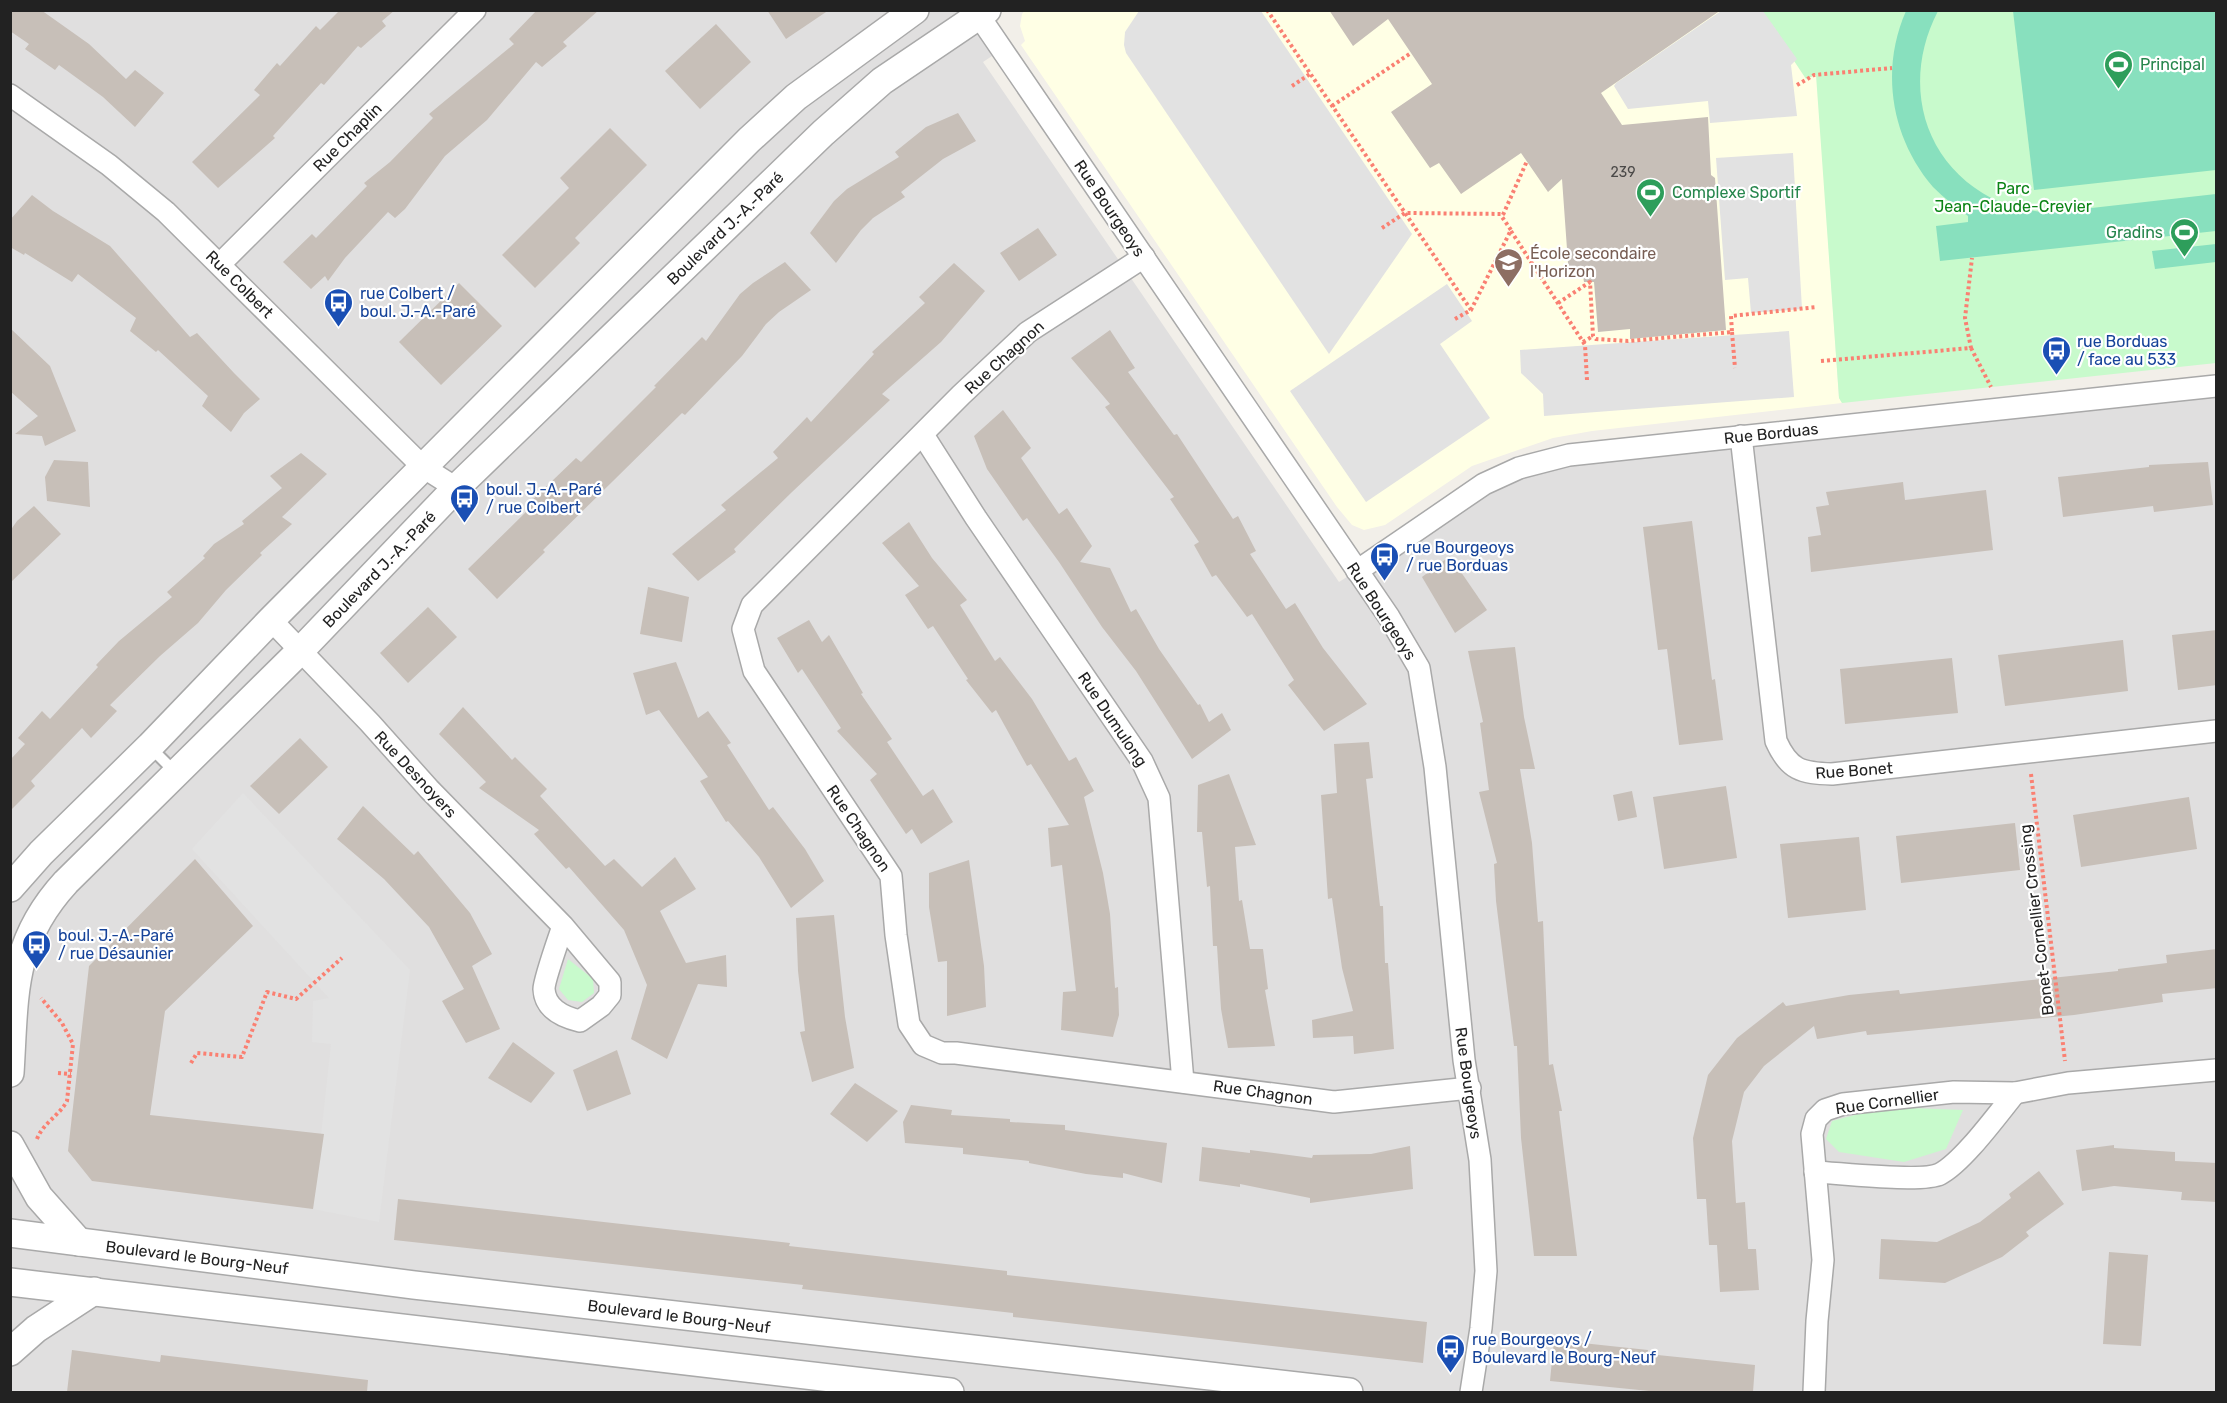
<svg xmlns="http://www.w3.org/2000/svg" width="2227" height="1403" viewBox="0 0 2227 1403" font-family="Rubik,sans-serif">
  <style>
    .residential { fill: #e0dfdf }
    .education { fill: #ffffe5 }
    .park { fill: #c8facc }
    .pitch { fill: #88e0be }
    .parking { fill: #e2e2e2 }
    .building { fill: #c7bfb8 }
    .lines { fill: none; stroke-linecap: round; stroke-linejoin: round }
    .service-casing { stroke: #a9a9a9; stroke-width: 14 }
    .minor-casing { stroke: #a9a9a9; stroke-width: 24 }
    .tertiary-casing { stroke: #a9a9a9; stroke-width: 30 }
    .path { stroke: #fa8072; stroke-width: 4; stroke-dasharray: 3 3; stroke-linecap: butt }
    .service { stroke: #fff; stroke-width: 10 }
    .minor { stroke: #fff; stroke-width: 21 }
    .tertiary { stroke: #fff; stroke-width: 27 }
    .labels { text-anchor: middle; stroke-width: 4.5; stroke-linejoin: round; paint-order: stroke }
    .number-label { font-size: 14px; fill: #4b4948 }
    .leisure-label { font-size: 16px; fill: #27864d; stroke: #fff; text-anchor: start }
    .street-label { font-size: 16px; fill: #222; stroke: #fff }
    .park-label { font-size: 16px; fill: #0c8416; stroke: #fff }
    .education-label { font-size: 16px; fill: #785e54; stroke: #fff; text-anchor: start }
    .transit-label { font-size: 16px; fill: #164399; stroke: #fff; text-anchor: start }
  </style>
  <rect width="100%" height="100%" fill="#f2efe9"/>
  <polygon class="residential" points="10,11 975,11 1001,50 983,62 1339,582 1519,468 2216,386 2216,1392 11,1392"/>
  <polygon class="education" points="1025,10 1761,11 1817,75 1839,398 1842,403 1592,431 1553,438 1472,466 1385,525 1364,530 1352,525 1337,507 1021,45 1025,41 1020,26 1022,14"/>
  <g class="park">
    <polygon points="1761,11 2216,11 2216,363 1842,403 1839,398 1816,75 1806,79"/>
    <polygon points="568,959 593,979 594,993 582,1002 568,1000 559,989"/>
    <polygon points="1912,1108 1963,1110 1946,1149 1904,1162 1839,1152 1826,1139 1832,1121 1870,1111"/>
  </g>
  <g class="pitch">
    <path d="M1906 11H1938C1900 84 1923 169 2002 203 2016 209 2032 210 2047 213L2216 194V231L1940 261 1936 226 1968 222V216C1956 207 1944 198 1933 187 1891 138 1880 70 1906 11Z"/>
    <polygon points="2013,11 2216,11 2216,170 2034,190"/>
    <polygon points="2216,244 2216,262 2155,269 2152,251"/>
  </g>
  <g class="parking">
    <polygon points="1139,11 1261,11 1412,234 1329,354 1126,53 1124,45 1125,32"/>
    <polygon points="1721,11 1763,11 1797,59 1791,65 1797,116 1710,123 1708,101 1628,109 1614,86 1616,83"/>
    <polygon points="1793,153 1802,309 1751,313 1748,278 1725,280 1716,158"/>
    <polygon points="1447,284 1472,321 1440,344 1490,418 1366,502 1290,391"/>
    <polygon points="1789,331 1794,397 1544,416 1543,394 1521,373 1520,350"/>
    <polygon points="243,793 410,970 379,1222 313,1209 331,1044 312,1042 313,1001 329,998 192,849"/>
  </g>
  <g class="building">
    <polygon points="10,10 41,10 89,44 126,79 135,70 164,93 135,127 103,97 59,65 55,70 25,49 29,44 10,31"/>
    <polygon points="340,10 395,10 382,21 386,26 361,48 358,46 324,85 321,83 273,136 275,138 218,188 192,162 260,95 254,90 277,63 280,66 316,26 320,30"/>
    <polygon points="537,10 599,10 563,42 567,46 542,67 536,62 487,120 445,156 405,209 395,218 388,212 345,258 328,281 325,276 311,289 283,262 312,234 316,238 367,186 364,183 390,162 433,118 429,114 514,44 509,39"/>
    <polygon points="767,10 829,10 786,39"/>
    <polygon points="1329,10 1721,10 1601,93 1622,125 1708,117 1711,175 1715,178 1726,330 1630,339 1630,329 1598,332 1594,282 1584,282 1583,276 1569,277 1562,179 1548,192 1521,153 1461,194 1439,163 1430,168 1391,112 1432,84 1388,19 1353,46"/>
    <polygon points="716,24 751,62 700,109 665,71"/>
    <polygon points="958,113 976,141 943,159 901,192 905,197 873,218 861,230 836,263 810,233 834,201 847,189 899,157 895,152 926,127"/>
    <polygon points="610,128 647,165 575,238 580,243 535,288 502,255 569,188 560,178"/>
    <polygon points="32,195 53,211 110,246 190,337 197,333 234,373 260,399 244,413 231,432 202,406 208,396 158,350 156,352 130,331 136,318 78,274 72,282 25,253 24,255 10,247 10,220"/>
    <polygon points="1038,228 1057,255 1019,281 1000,253"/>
    <polygon points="785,262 811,290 779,312 766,324 742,356 685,415 682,413 543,550 545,552 497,599 468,569 530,508 527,505 576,458 581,462 656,387 654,386 702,337 706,341 740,294 753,283"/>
    <polygon points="954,263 985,291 941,342 882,394 890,400 792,492 734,549 736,552 698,581 672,554 726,510 721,505 778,458 773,452 807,417 811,422 874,354 872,352 925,303 919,297"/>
    <polygon points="459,283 502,326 441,385 399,342"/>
    <polygon points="10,328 50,366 76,431 45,446 42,436 15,434 38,416 10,391"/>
    <polygon points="1110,330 1135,368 1128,372 1174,435 1177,434 1233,519 1238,516 1256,551 1250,554 1286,609 1295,603 1323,648 1367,704 1324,731 1288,685 1294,680 1252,614 1247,617 1216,575 1212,577 1194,545 1199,542 1170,499 1174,497 1105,407 1110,404 1071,358"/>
    <polygon points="1003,410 1031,448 1021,458 1059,514 1067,508 1092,546 1080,562 1110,568 1131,612 1136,609 1159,649 1198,705 1200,704 1209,722 1222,713 1231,730 1192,759 1136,671 1102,627 1059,562 1027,518 1023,521 987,469 974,436"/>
    <polygon points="301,453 327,474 282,517 292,524 260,553 262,555 226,590 198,623 160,656 110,705 117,711 91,738 82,728 31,781 35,786 10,811 10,760 25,744 18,738 42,711 50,719 98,667 96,665 119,641 172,597 167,592 205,558 203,556 214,544 244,524 242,521 282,488 270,476"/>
    <polygon points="54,460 88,462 90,507 47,501 45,477"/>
    <polygon points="2208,462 2213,505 2154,512 2153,506 2063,517 2058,477 2149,467 2149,465"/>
    <polygon points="1903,482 1905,500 1986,490 1993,550 1811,572 1808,537 1821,535 1816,507 1829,505 1826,492"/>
    <polygon points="34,506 61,534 10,583 10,531 17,521"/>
    <polygon points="1692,521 1712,680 1715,679 1723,740 1679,745 1667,649 1658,650 1643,527"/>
    <polygon points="909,522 932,558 967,600 960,605 995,661 1000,657 1032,699 1069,761 1076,757 1094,791 1084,797 1103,873 1110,914 1115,988 1118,987 1119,1015 1113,1037 1061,1030 1063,992 1076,991 1062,865 1051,867 1048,828 1069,825 1031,764 1027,766 996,710 992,713 966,680 968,679 933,626 928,629 905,595 919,586 882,543"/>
    <polygon points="1450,556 1487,610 1455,633 1422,577"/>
    <polygon points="648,587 689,597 682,642 640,634"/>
    <polygon points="428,607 457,637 408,683 380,653"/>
    <polygon points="809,620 822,642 829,635 863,693 861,694 892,739 887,742 923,796 933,789 953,822 921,844 912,829 906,834 870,780 877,774 837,731 841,728 802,669 798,673 777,638"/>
    <polygon points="2217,630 2217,685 2178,690 2172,635"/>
    <polygon points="2123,640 2128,691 2005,706 1998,655"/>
    <polygon points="1515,647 1524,717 1535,769 1520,769 1532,843 1538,922 1543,921 1549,1065 1553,1064 1562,1111 1559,1111 1577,1256 1534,1256 1521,1138 1517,1046 1514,1046 1496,901 1494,864 1497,863 1479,792 1489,790 1480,723 1483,722 1468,651"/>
    <polygon points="1952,658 1958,713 1845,724 1840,669"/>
    <polygon points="676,662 698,718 708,711 731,743 727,745 769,810 773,807 805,849 824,881 791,908 759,857 728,821 726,822 700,781 708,777 659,710 646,715 633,673"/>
    <polygon points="463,707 512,760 515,757 547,789 540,796 605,866 614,859 642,887 675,857 696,889 660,911 686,963 726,955 727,987 698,984 667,1059 631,1039 647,985 624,930 569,867 566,869 534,834 539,830 479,788 486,782 439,734"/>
    <polygon points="300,738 328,767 279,814 250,786"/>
    <polygon points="1369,742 1373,778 1366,779 1380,906 1383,906 1385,963 1388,963 1394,1049 1354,1054 1353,1036 1313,1038 1312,1020 1353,1011 1342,968 1332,898 1328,899 1321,795 1337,793 1334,744"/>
    <polygon points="1229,774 1256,845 1235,847 1239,901 1242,900 1250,949 1263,949 1268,989 1265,990 1275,1046 1228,1048 1221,1009 1217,946 1213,946 1210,886 1207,887 1202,832 1197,832 1198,785"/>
    <polygon points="1726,786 1737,858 1664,869 1653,797"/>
    <polygon points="1632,791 1637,817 1618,821 1613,795"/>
    <polygon points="2189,797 2197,849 2081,867 2073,815"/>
    <polygon points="363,806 414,855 418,851 470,913 492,954 472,966 500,1029 466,1043 442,1001 464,989 429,927 384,879 337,839"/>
    <polygon points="2015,823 2020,870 1901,883 1896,836"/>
    <polygon points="1859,837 1866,910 1788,918 1780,844"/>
    <polygon points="195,859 253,926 165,1011 150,1115 324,1134 313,1209 92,1181 68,1151 89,966"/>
    <polygon points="969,860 984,966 986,1007 947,1016 947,961 938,962 929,907 929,873"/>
    <polygon points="834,915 845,1017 854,1068 812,1082 800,1032 805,1031 798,971 796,918"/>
    <polygon points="2217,949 2217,988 2162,994 2163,1002 2074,1015 1867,1035 1866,1031 1817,1039 1814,1026 1764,1066 1744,1092 1732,1141 1736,1203 1745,1202 1748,1249 1756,1249 1759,1290 1720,1292 1717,1245 1709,1245 1706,1199 1697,1199 1693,1138 1708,1075 1737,1038 1783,1002 1786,1006 1849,995 1899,990 1900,994 2118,971 2118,969 2167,963 2166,955"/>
    <polygon points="513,1042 555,1073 531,1103 488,1078"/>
    <polygon points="617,1050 631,1094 587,1111 573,1070"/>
    <polygon points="855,1083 898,1111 867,1142 830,1114"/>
    <polygon points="911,1105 952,1110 951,1115 1010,1119 1010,1122 1065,1125 1065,1130 1167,1143 1162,1183 1123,1173 1123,1178 1086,1174 1029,1163 1029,1161 963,1154 963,1148 905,1143 903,1122"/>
    <polygon points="2114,1145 2114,1148 2175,1152 2175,1161 2217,1163 2217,1202 2181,1200 2182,1192 2114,1186 2082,1191 2076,1150"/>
    <polygon points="1410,1146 1413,1189 1310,1203 1310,1198 1240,1184 1240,1187 1199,1181 1202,1147 1250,1153 1250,1150 1312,1158 1313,1155 1371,1154"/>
    <polygon points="2039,1171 2064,1204 2026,1232 2029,1236 2002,1257 1945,1283 1879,1279 1881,1239 1937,1242 1980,1222 2011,1198 2009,1194"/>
    <polygon points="398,1199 790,1243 789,1246 1007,1271 1007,1275 1427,1322 1423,1363 1013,1317 1013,1313 802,1289 803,1285 394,1240"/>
    <polygon points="2109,1252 2148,1255 2141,1346 2103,1344"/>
    <polygon points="1554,1340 1648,1350 1648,1354 1755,1365 1753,1392 1659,1392 1550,1381"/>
    <polygon points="72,1350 160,1362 161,1355 368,1380 367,1392 67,1392"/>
  </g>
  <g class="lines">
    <defs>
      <polyline id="service" points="150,747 175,772"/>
      <g id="minor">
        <polyline points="975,10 1389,617 1419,668 1435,767 1464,1060 1480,1160 1486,1271 1481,1328 1471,1392"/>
        <polyline points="10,95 109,165 166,212 423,467 456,488"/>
        <polyline points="1144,257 1028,332 961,395 752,605 743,629 754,671 891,876 896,935 909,1024 923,1045 942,1053 956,1053 1334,1102 1470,1088"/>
        <polyline points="220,264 475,10"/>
        <polyline points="923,435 976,518 1142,761 1159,798 1183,1082"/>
        <path d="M1741 436 1776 741C1789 770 1801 773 1832 774L2216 731"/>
        <polyline points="1357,571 1484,484 1519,468 1569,455 2216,386"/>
        <path d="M271 620 370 723 429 789 563 926 610 982V995L601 1006 580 1021C563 1017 545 1009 544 989 544 980 559 938 563 926"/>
        <path d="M1815 1172C1839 1173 1922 1183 1940 1174 1963 1162 1997 1115 2015 1093"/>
        <polyline points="1814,1392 1817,1321 1823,1260 1812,1134 1816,1119 1825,1110 1843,1104 1954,1092 2015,1093 2068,1083 2216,1070"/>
      </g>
      <g id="tertiary">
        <polyline points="10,888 41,853 150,746 271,620 749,140 796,97 915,10"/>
        <path d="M10 1073C15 995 10 943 66 882L300 651 456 488 823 133 882 81 987 10"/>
        <polyline points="10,1145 39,1197 79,1242"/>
        <polyline points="10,1233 414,1285 1349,1392"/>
        <polyline points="10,1282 950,1392"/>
        <polyline points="10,1352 36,1329 94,1291"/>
      </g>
    </defs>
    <use href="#service" class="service-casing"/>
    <use href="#minor" class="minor-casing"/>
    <use href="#tertiary" class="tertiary-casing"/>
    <g class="path">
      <polyline points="1267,10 1471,310"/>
      <polyline points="1797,85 1814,75 1892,68"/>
      <polyline points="1292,86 1310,74"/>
      <polyline points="1332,106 1411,53"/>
      <polyline points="1382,228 1405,213 1504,214"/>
      <polyline points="1511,231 1585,345 1587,380"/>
      <polyline points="1558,303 1590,282 1593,336 1596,339 1628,341 1732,332 1731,316 1817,307"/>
      <polyline points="1455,319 1471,310 1511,230 1502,217 1527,161"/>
      <polyline points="1732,332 1735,368"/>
      <polyline points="1583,342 1593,336"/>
      <polyline points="1971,348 1991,387"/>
      <polyline points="1821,361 1971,348 1965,318 1972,258"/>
      <polyline points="2031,774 2065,1061"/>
      <polyline points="191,1063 197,1053 242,1057 267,992 296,999 342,958"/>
      <polyline points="58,1073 71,1074"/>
      <path d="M37 1139C43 1123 59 1116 67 1101L73 1044 62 1023 41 998"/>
    </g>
    <use href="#service" class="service"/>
    <use href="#minor" class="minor"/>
    <use href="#tertiary" class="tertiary"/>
  </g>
  <defs>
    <symbol id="stadium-pin" viewBox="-11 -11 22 30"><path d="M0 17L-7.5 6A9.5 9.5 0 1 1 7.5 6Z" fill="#2e9e5b" stroke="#fff"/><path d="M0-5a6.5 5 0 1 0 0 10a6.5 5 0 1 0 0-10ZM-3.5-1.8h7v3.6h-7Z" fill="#fff"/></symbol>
    <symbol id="school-pin" viewBox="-11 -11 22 30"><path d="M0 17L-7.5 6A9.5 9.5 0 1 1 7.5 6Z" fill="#8d6e63" stroke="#fff"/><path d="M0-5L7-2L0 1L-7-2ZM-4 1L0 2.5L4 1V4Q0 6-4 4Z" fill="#fff"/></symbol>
    <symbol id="bus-pin" viewBox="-11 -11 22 30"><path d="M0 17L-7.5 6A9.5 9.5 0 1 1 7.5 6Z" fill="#1a4fb4" stroke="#fff"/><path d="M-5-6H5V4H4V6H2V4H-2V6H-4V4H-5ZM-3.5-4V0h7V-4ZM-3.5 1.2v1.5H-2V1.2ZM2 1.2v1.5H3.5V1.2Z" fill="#fff"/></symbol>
  </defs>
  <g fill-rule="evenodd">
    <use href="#stadium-pin" x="2102" y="48" width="33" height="45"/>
    <use href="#stadium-pin" x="1634" y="176" width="33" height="45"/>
    <use href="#stadium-pin" x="2168" y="216" width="33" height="45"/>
    <use href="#school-pin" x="1492" y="246" width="33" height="45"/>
    <use href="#bus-pin" x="322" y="286" width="33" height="45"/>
    <use href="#bus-pin" x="2040" y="334" width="33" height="45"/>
    <use href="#bus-pin" x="448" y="482" width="33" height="45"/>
    <use href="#bus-pin" x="1368" y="540" width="33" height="45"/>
    <use href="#bus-pin" x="20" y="928" width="33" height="45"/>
    <use href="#bus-pin" x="1434" y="1332" width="33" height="45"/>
  </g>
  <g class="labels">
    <g class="number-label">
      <text x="1623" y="177">239</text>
    </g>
    <g class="leisure-label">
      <text x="2140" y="70">Principal</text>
      <text x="1672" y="198">Complexe Sportif</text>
      <text x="2163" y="238" text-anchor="end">Gradins</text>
    </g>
    <g class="street-label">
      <text transform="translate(347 137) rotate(-45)" y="6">Rue Chaplin</text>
      <text transform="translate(1110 208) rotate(56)" y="6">Rue Bourgeoys</text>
      <text transform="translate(725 228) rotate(-44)" y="6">Boulevard J.-A.-Paré</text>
      <text transform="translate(240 284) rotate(45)" y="6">Rue Colbert</text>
      <text transform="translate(1004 357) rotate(-42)" y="6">Rue Chagnon</text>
      <text transform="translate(1771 433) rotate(-6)" y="6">Rue Borduas</text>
      <text transform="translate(379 569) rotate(-46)" y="6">Boulevard J.-A.-Paré</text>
      <text transform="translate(1382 611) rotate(57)" y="6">Rue Bourgeoys</text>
      <text transform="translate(1113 719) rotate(56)" y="6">Rue Dumulong</text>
      <text transform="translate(1854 770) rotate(-4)" y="6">Rue Bonet</text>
      <text transform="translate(416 774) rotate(47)" y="6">Rue Desnoyers</text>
      <text transform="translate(859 828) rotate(56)" y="6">Rue Chagnon</text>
      <text transform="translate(2036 920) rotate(-97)" y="6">Bonet-Cornellier Crossing</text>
      <text transform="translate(1469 1083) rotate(82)" y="6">Rue Bourgeoys</text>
      <text transform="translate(1263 1092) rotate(8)" y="6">Rue Chagnon</text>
      <text transform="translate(1887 1101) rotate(-8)" y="6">Rue Cornellier</text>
      <text transform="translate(197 1257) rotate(7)" y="6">Boulevard le Bourg-Neuf</text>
      <text transform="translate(679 1316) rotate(7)" y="6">Boulevard le Bourg-Neuf</text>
    </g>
    <g class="park-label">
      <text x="2013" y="194">Parc<tspan x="2013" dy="18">Jean-Claude-Crevier</tspan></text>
    </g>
    <g class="education-label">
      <text x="1530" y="259">École secondaire<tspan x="1530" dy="18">l'Horizon</tspan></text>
    </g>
    <g class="transit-label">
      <text x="360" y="299">rue Colbert /<tspan x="360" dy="18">boul. J.-A.-Paré</tspan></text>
      <text x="2077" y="347">rue Borduas<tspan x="2077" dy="18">/ face au 533</tspan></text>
      <text x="486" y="495">boul. J.-A.-Paré<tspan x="486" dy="18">/ rue Colbert</tspan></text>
      <text x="1406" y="553">rue Bourgeoys<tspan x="1406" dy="18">/ rue Borduas</tspan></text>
      <text x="58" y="941">boul. J.-A.-Paré<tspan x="58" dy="18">/ rue Désaunier</tspan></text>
      <text x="1472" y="1345">rue Bourgeoys /<tspan x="1472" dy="18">Boulevard le Bourg-Neuf</tspan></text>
    </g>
  </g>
  <rect width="2227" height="1403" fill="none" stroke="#222222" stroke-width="24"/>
</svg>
